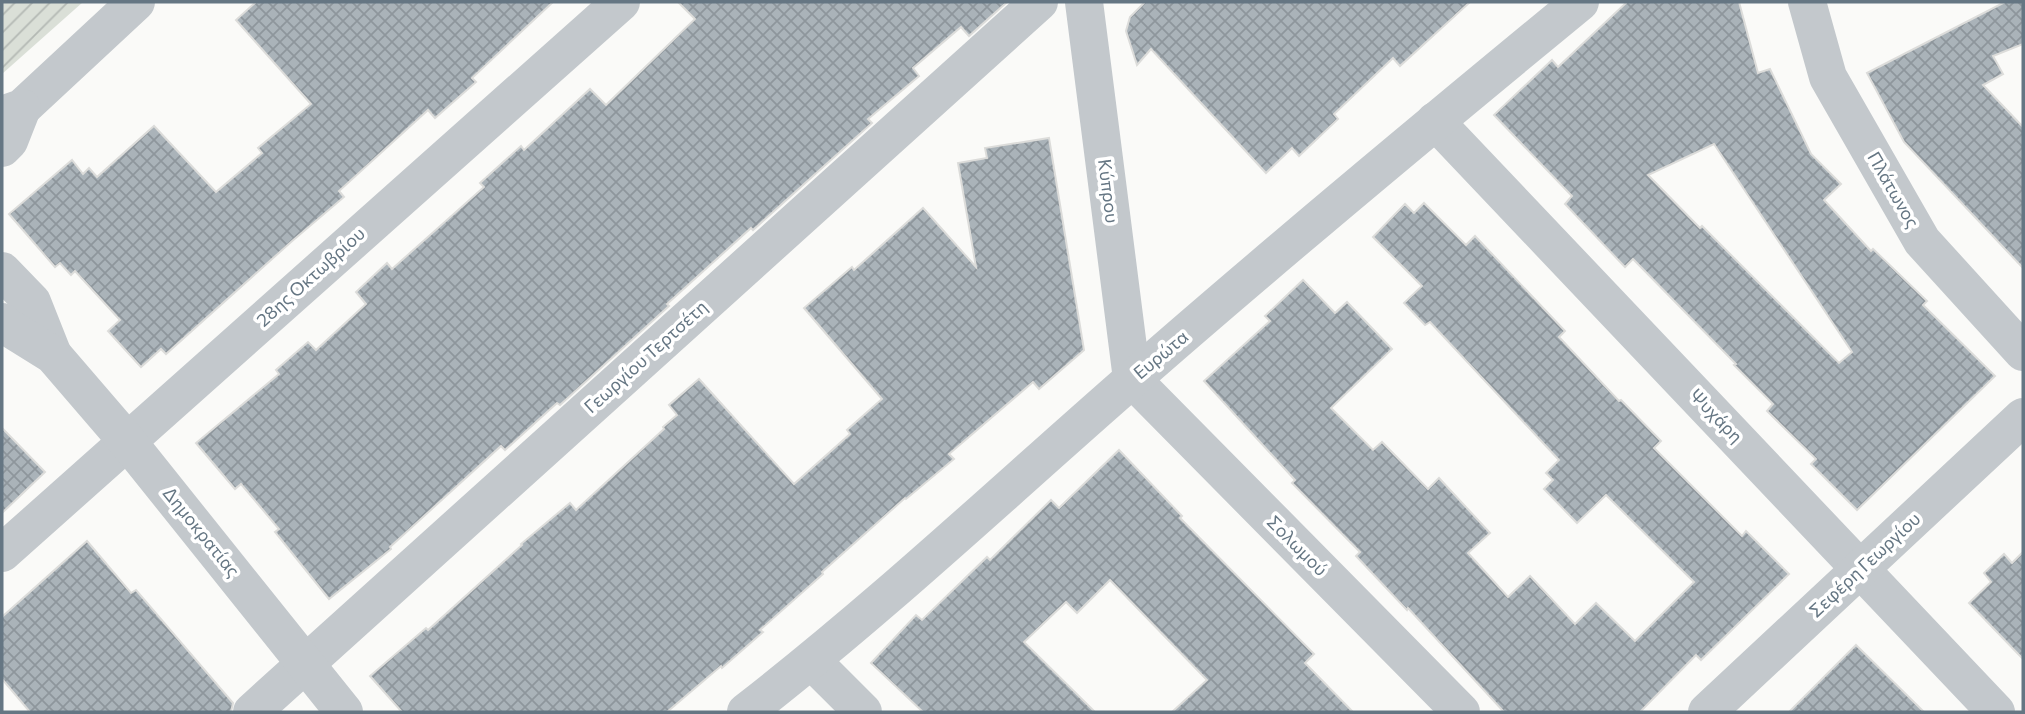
<svg xmlns="http://www.w3.org/2000/svg" width="2025" height="714" viewBox="0 0 2025 714" font-family="Commissioner,sans-serif">
  <style>
    .garden { fill: url(#garden-furrows) }
    .building { fill: url(#building-cross-hatch); stroke: #dcdcda; stroke-width: 2; fill-rule: evenodd }
    .lines { fill: none; stroke-linecap: round; stroke-linejoin: round }
    .minor { stroke: #c3c8cc; stroke-width: 38 }
    .tertiary { stroke: #c3c8cc; stroke-width: 38 }
    .labels { text-anchor: middle; stroke-width: 7; stroke-linejoin: round; paint-order: stroke }
    .street-label { font-size: 18px; fill: #657683; stroke: #fff }
  </style>
  <defs>
    <pattern id="garden-furrows" width="10" height="10" patternUnits="userSpaceOnUse" patternTransform="scale(1.75)"><rect width="10" height="10" fill="#dadfd7"/><path d="M-1 1l2-2M0 10L10 0M9 11l2-2" fill="none" stroke="#b4b9b4"/></pattern>
    <pattern id="building-cross-hatch" width="8" height="8" patternUnits="userSpaceOnUse" patternTransform="scale(1.75)"><rect width="8" height="8" fill="#aab3b9"/><path d="M0 0l8 8M0 8l8-8" fill="none" stroke="#8e969c"/></pattern>
  </defs>
  <rect width="100%" height="100%" fill="#fafaf8"/>
  <polygon class="garden" points="2,2 83,2 2,74"/>
  <g class="building">
    <polygon points="256,2 553,2 472,78 476,82 435,118 428,110 339,191 344,197 291,242 166,354 161,349 141,367 108,331 120,320 75,271 71,275 60,263 55,267 9,214 72,160 83,174 89,168 97,177 154,126 216,192 262,153 258,148 311,104 236,20"/>
    <polygon points="678,2 1007,2 969,36 961,27 913,68 919,76 868,119 872,123 753,230 751,228 667,304 669,306 560,405 557,403 505,450 501,446 390,547 391,549 329,599 275,532 279,529 241,484 235,489 196,443 279,374 276,370 308,342 316,350 366,304 356,292 387,263 392,269 484,187 480,183 521,146 524,150 590,89 606,105 695,19"/>
    <polygon points="1145,2 1470,2 1400,66 1393,58 1334,114 1338,119 1299,156 1292,148 1266,173 1151,49 1137,65 1126,31 1130,17"/>
    <path d="M1627 2H1739L1758 73 1770 69 1811 154 1841 184 1824 200 1871 251 1873 249 1927 301 1923 305 1995 376 1857 510 1811 464 1816 459 1767 411 1773 404 1734 365 1736 364 1633 259 1625 267 1565 204 1572 196 1494 115 1552 60 1558 67ZM1714 144 1852 352 1839 363 1702 226 1700 228 1648 175Z"/>
    <polygon points="2005,2 2023,2 2023,44 1993,56 2003,74 1983,85 2023,127 2023,268 1904,142 1867,73"/>
    <polygon points="1049,138 1084,350 1039,389 1033,382 949,454 954,459 906,499 905,498 822,572 823,574 760,630 763,632 722,668 721,666 667,712 402,712 370,676 426,628 428,630 522,545 521,544 570,503 576,510 664,429 663,427 677,415 669,405 699,379 794,484 850,434 847,430 882,399 804,308 852,267 854,270 923,208 976,267 958,163 987,158 985,148"/>
    <polygon points="1424,203 1466,245 1475,236 1565,331 1559,337 1619,401 1621,400 1661,441 1654,448 1742,536 1746,531 1789,574 1701,660 1696,655 1640,712 1504,712 1408,608 1407,610 1356,556 1360,552 1292,483 1295,480 1204,381 1270,321 1265,316 1303,280 1335,313 1347,302 1392,349 1331,408 1373,450 1382,442 1428,489 1439,478 1490,533 1468,553 1508,597 1530,576 1575,624 1596,603 1635,641 1694,582 1606,495 1577,523 1544,489 1553,480 1546,473 1559,460 1430,322 1425,325 1404,303 1422,286 1373,237 1405,204 1414,213"/>
    <polygon points="2,428 45,472 2,513"/>
    <polygon points="1119,450 1182,516 1180,518 1314,654 1305,663 1353,712 1172,712 1207,680 1110,580 1077,613 1066,602 1024,642 1095,712 923,712 871,663 916,615 922,620 987,557 990,560 1051,500 1059,508"/>
    <polygon points="87,541 131,593 136,590 233,703 231,712 30,712 2,679 2,617"/>
    <polygon points="2023,552 2023,659 1969,603 1991,582 1984,573 2004,554 2012,563"/>
    <polygon points="1856,645 1924,712 1789,712"/>
  </g>
  <g class="lines">
    <g class="minor">
      <polyline points="1084,2 1132,379"/>
      <polyline points="1807,2 1828,77 1922,241 2023,352"/>
      <polyline points="1435,121 1996,712"/>
      <polyline points="1132,379 1461,712"/>
      <polyline points="2,553 621,2"/>
      <polyline points="812,661 863,712"/>
      <polyline points="252,712 1039,2"/>
      <path d="M746 712C879 609 1002 493 1129 382 1277 252 1428 127 1580 2"/>
      <polyline points="1707,712 2023,417"/>
    </g>
    <g class="tertiary">
      <polyline points="2,115 22,108 136,2"/>
      <polyline points="2,148 9,141 22,108"/>
      <polyline points="2,271 32,302 53,355"/>
      <polyline points="2,322 6,326 53,355 127,441 344,712"/>
    </g>
  </g>
  <g class="labels">
    <g class="street-label">
      <text transform="translate(1893 190) rotate(60)" y="6">Πλάτωνος</text>
      <text transform="translate(1108 191) rotate(83)" y="6">Κύπρου</text>
      <text transform="translate(311 277) rotate(-42)" y="6">28ης Οκτωβρίου</text>
      <text transform="translate(1161 355) rotate(-40)" y="6">Ευρώτα</text>
      <text transform="translate(646 357) rotate(-42)" y="6">Γεωργίου Τερτσέτη</text>
      <text transform="translate(1716 416) rotate(46)" y="6">Ψυχάρη</text>
      <text transform="translate(201 532) rotate(51)" y="6">Δημοκρατίας</text>
      <text transform="translate(1297 546) rotate(45)" y="6">Σολωμού</text>
      <text transform="translate(1865 565) rotate(-43)" y="6">Σεφέρη Γεωργίου</text>
    </g>
  </g>
  <rect width="2025" height="714" fill="none" stroke="#657683" stroke-width="7"/>
</svg>
